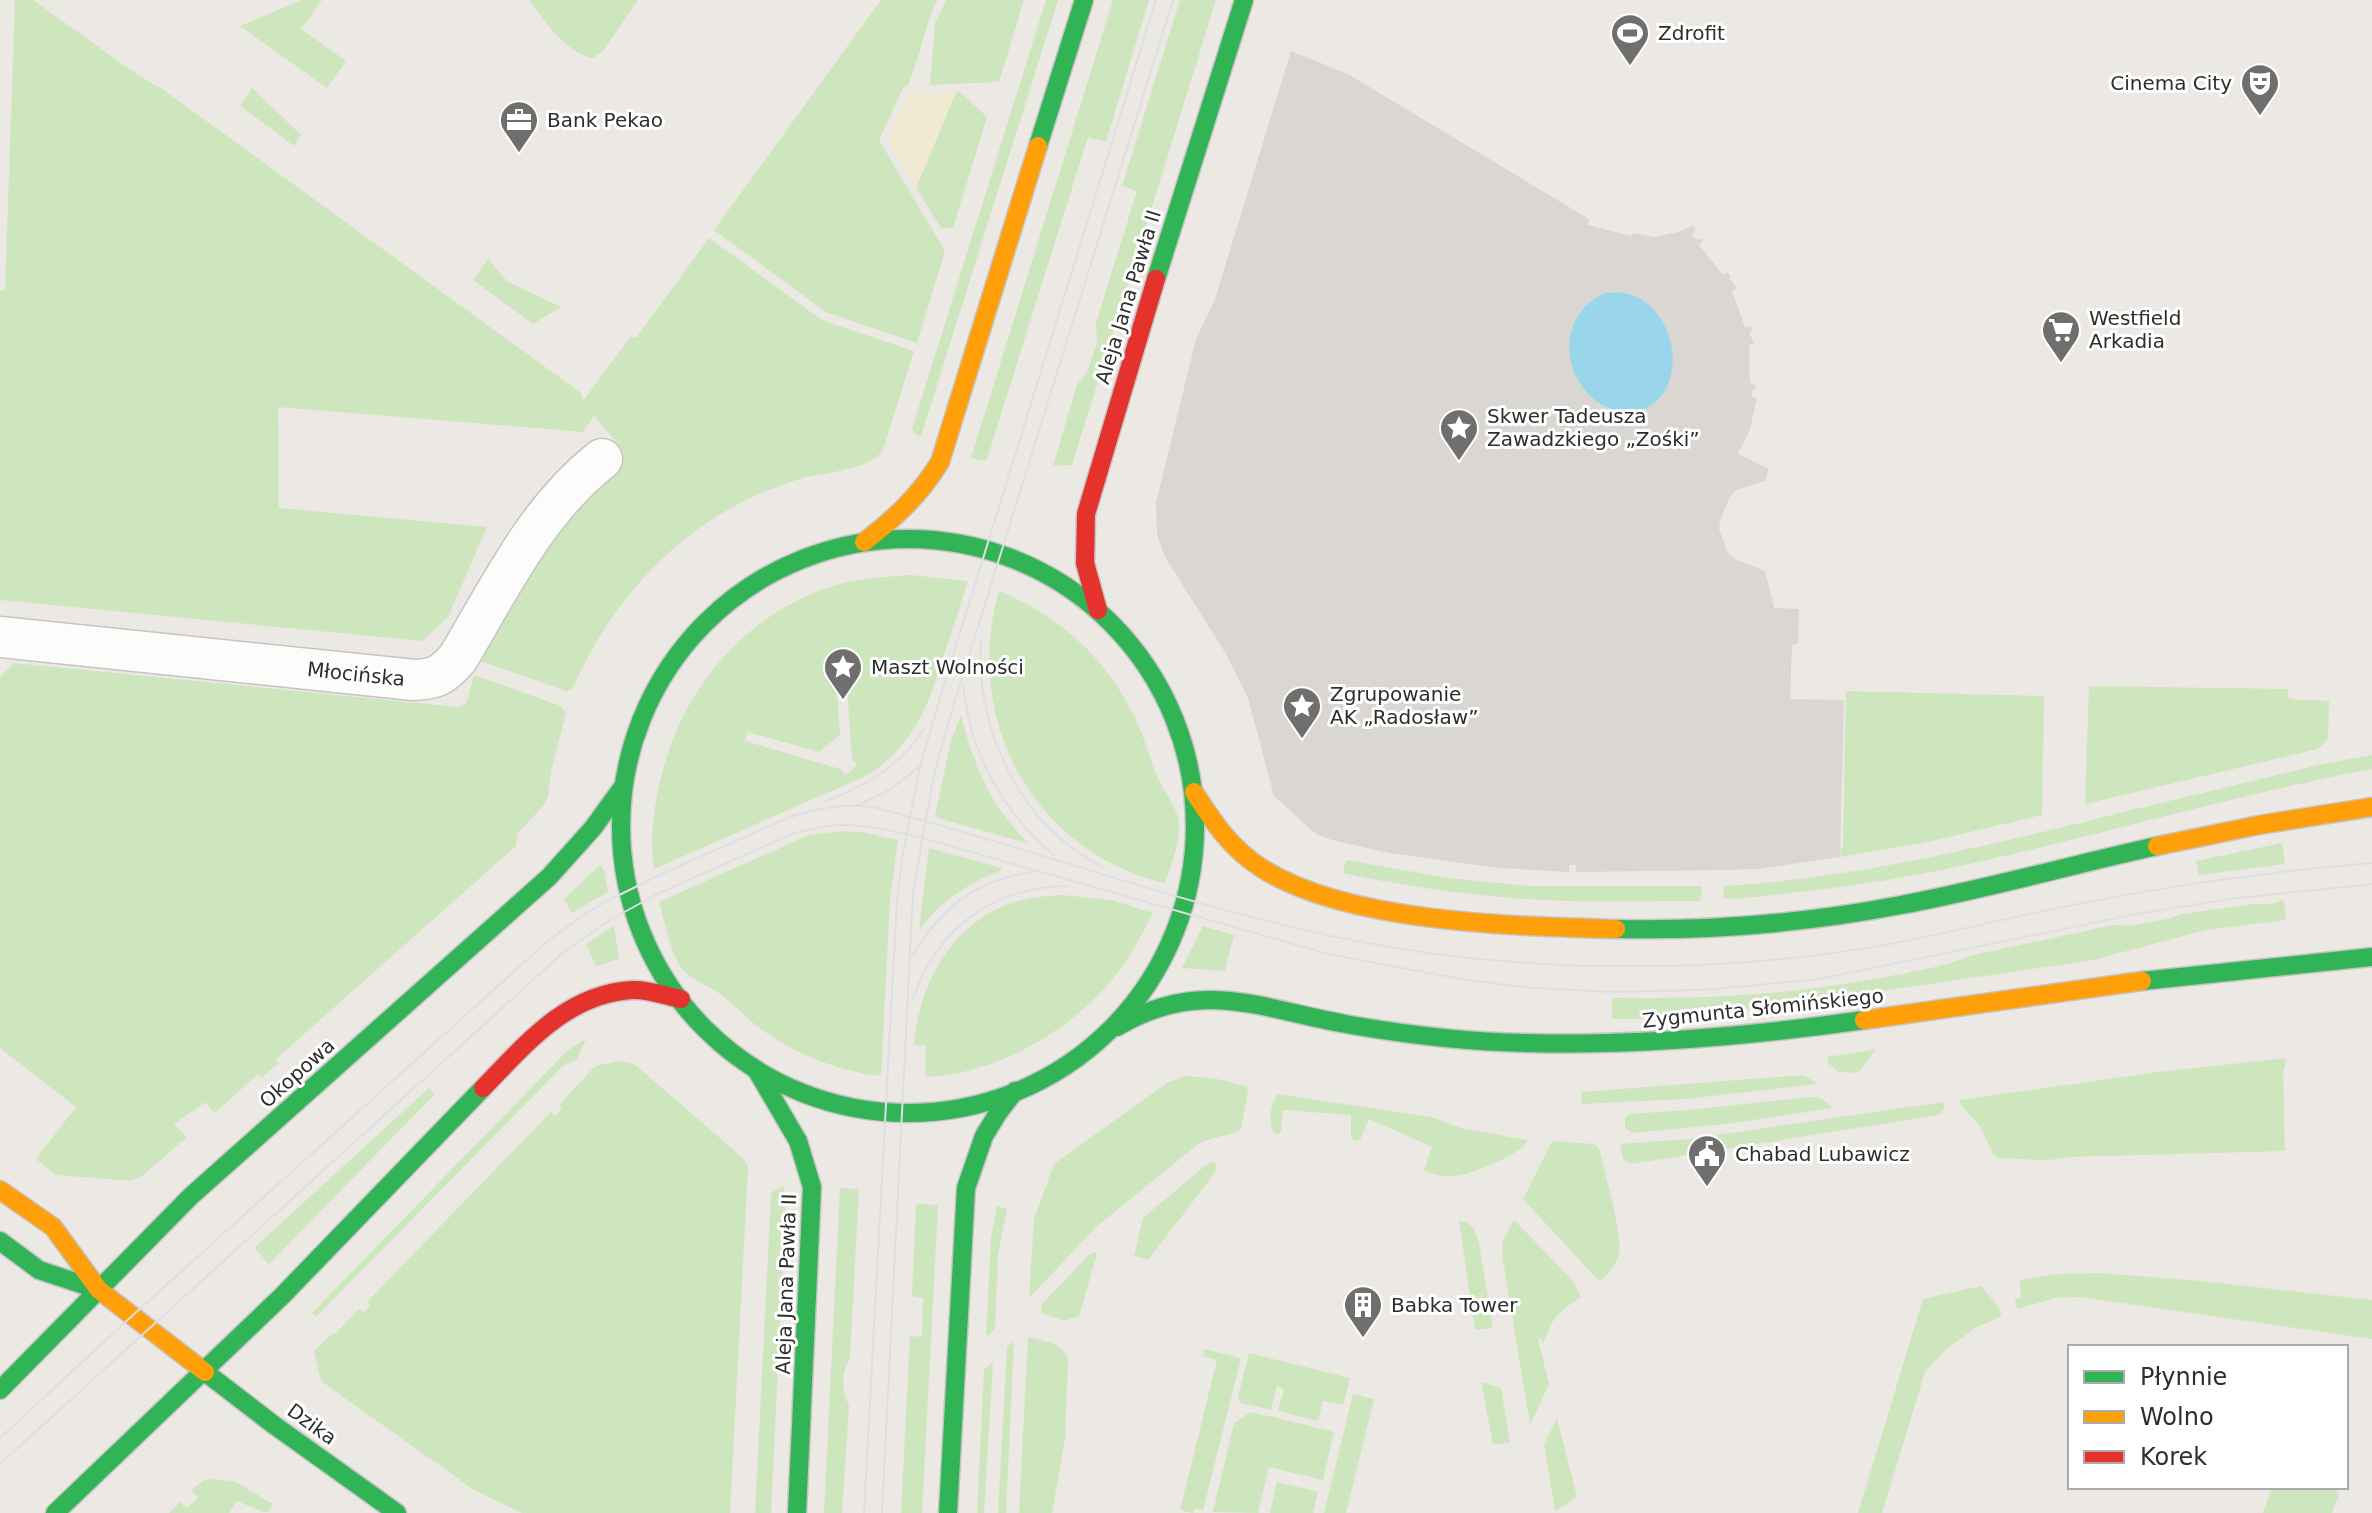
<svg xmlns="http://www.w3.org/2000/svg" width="2372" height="1513" viewBox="0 0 2372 1513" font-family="'DejaVu Sans',sans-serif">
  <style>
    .green { fill: #cee6be; fill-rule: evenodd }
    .sand { fill: #f0ead3 }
    .plaza { fill: #dad6d2 }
    .water { fill: #99d6ec }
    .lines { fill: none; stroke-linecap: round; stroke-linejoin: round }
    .street-casing { stroke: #c5c4c5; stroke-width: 43 }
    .fast-casing { stroke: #c5c4c5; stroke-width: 21 }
    .slow-casing { stroke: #c5c4c5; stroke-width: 21 }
    .jam-casing { stroke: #c5c4c5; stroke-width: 21 }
    .street { stroke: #fcfcfb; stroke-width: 40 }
    .fast { stroke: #30b455; stroke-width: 18 }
    .slow { stroke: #ff9f0a; stroke-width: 18 }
    .jam { stroke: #e5322d; stroke-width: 18 }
    .tram { stroke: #dfdfe1; stroke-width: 2 }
    .labels { text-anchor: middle; stroke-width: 6; stroke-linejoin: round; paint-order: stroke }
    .poi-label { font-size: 20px; fill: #2e2e2e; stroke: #fff; text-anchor: start }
    .street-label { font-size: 20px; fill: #2e2e2e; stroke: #fff }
  </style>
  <rect width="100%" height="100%" fill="#ece8e4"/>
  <g class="green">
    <path d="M15 0H33L135 73 165 91 581 393 583 401 631 336 636 338 709 238 822 320 914 351 883 450C871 470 821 473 799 479 788 483 776 487 764 492 676 529 611 601 573 688L566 691 478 660 538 553 614 470 618 444 594 416 583 432 278 407 279 508 487 527 448 617 422 641 0 600V290H5Z"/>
    <polygon points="302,0 322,0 301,29 346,61 327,88 240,26"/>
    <path d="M530 0H638L603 51 593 58C568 55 542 19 530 0Z"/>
    <path d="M881 0H937C924 28 920 59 907 87L904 86 879 140 945 251 917 343 826 312 714 230Z"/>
    <polygon points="946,0 1024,0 999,82 930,85 935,24"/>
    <polygon points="1046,0 1058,0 921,436 916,435 912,429"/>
    <polygon points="1113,0 1149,0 1106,142 1088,137 987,459 982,461 971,458"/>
    <polygon points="1180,0 1216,0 1072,465 1053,466 1077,385 1087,372 1097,343 1096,323 1137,191 1122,186"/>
    <polygon points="252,88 301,135 294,146 240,106"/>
    <polygon points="956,92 960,92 987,117 953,228 941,228 916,188"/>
    <polygon points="488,259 508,282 561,307 533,324 473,280"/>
    <path d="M911 575 968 581C960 607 951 633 943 658 927 709 914 744 868 775L654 869C650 838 653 809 661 778 681 693 738 622 821 590 850 579 880 577 911 575ZM845 660 852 759 857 765 846 775 840 769 745 741 748 732 819 752 840 735 835 661Z"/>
    <path d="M999 591C1061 616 1109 661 1137 722 1145 739 1149 757 1156 774 1162 789 1178 807 1179 824 1180 843 1171 865 1165 883 1033 852 962 719 999 591Z"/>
    <polygon points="14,663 457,707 466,704 474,675 561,706 566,713 551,771 548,796 544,805 517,834 516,846 276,1059 279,1063 262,1077 258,1074 216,1112 211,1110 206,1102 174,1124 187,1137 142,1176 132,1181 56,1175 36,1159 76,1107 0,1048 0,677"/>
    <polygon points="2089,686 2287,689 2289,699 2329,701 2328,739 2318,749 2085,804"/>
    <polygon points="1846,691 2044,696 2042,815 1923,843 1840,857 1841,848 1843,847"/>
    <path d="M961 715C974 767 990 805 1029 844L935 817 950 744Z"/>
    <path d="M2372 755V769C2219 798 2069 845 1916 875 1856 886 1796 893 1735 899L1723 898 1724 886C1843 879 1960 852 2076 824 2156 804 2237 785 2318 765Z"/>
    <path d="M843 831 861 832 898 840 890 899 881 1076C837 1071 792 1053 757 1026 744 1016 733 1003 720 994 708 985 688 979 680 966 669 947 665 923 659 902L809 835Z"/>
    <polygon points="2282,843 2285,864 2199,875 2196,861"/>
    <path d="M929 848 1002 868 1000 871C968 884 941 899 921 929H919Z"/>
    <path d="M1346 860 1449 878 1529 886H1702L1700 901C1642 901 1584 903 1527 899 1465 895 1403 886 1343 873Z"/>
    <polygon points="600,865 604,870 608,892 572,913 564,899"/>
    <path d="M1062 895 1111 900 1153 913C1141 936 1129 960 1111 981 1067 1033 994 1075 925 1077L926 1045H914C919 982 954 919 1018 901 1032 897 1047 896 1062 895Z"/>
    <path d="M2284 900 2286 920 2206 930 2093 960 1841 997 1740 1010 1643 1019H1612V998C1705 999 1788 995 1880 978 1910 972 1941 968 1969 956L2113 925 2128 926 2167 919 2182 914 2253 904H2271Z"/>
    <polygon points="614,926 619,959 596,966 586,944"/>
    <polygon points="1203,926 1234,935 1225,971 1182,968"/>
    <polygon points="586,1039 577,1060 564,1065 556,1073 316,1317 312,1313 568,1050"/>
    <polygon points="1876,1049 1858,1073 1839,1072 1828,1063 1827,1057"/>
    <path d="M2287 1058 2283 1074 2285 1151 2069 1157C2044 1163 2024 1158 1998 1158L1993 1154 1980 1126 1960 1104 1959 1100 2158 1072Z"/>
    <polygon points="618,1061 634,1064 639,1068 744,1159 748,1167 730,1513 522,1513 474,1490 321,1381 314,1351 332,1334 335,1334 359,1309 364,1312 370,1305 367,1302 551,1112 555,1116 562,1109 559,1105 595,1066"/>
    <polygon points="1804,1075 1818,1084 1685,1099 1582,1104 1581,1092"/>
    <path d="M1185 1076 1213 1078 1246 1086 1248 1090 1241 1129C1230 1137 1213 1135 1197 1145L1096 1227 1029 1298 1034 1219 1054 1164 1167 1083Z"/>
    <polygon points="429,1088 435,1094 269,1264 254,1248"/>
    <path d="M1278 1094 1431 1117 1464 1129 1528 1140C1520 1155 1472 1174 1455 1176 1443 1177 1434 1174 1424 1170L1432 1147 1369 1119 1360 1140 1355 1141 1351 1138V1115L1283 1110 1281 1132 1277 1134 1273 1132C1269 1121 1270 1102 1278 1094Z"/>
    <polygon points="1810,1097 1821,1098 1833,1108 1727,1124 1632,1133 1625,1128 1625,1118 1630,1114 1688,1110"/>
    <polygon points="1944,1102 1944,1109 1938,1115 1631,1164 1623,1159 1620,1144 1689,1139"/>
    <path d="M1552 1141 1594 1144 1599 1148C1604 1171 1623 1234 1619 1253 1617 1263 1609 1273 1602 1280L1597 1279 1523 1199Z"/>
    <polygon points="1213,1162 1217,1164 1214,1174 1148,1260 1134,1256 1143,1218 1206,1165"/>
    <polygon points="783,1186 786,1197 771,1513 755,1513 771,1196 771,1193"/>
    <path d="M840 1188 859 1189 850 1358C842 1372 840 1391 849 1405L842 1513H824Z"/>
    <polygon points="916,1204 938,1205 922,1513 901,1513 910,1336 922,1337 923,1298 912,1296"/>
    <polygon points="997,1206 1007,1209 998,1255 995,1329 986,1337 991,1238"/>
    <path d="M1514 1220 1573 1281 1581 1297C1557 1313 1552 1317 1543 1345L1541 1338 1538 1339 1549 1384 1530 1425 1502 1254 1503 1241Z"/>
    <polygon points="1459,1221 1468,1223 1474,1229 1479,1243 1493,1328 1475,1330"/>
    <polygon points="1095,1252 1097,1254 1079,1316 1064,1321 1042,1313 1041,1305 1089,1255"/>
    <polygon points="2100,1273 2201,1281 2372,1300 2372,1339 2080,1297 2055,1298 2017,1309 2015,1298 2021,1298 2020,1280 2059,1274"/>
    <polygon points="1981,1286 1998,1306 2002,1316 1975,1328 1944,1351 1925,1372 1882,1513 1858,1513 1923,1299"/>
    <path d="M1028 1337C1046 1342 1060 1341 1068 1359L1065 1439 1052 1513H1019Z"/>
    <polygon points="1014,1341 1006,1513 998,1513 1007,1347"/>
    <polygon points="1204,1349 1241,1358 1203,1510 1195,1508 1193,1513 1180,1510 1217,1360 1203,1356"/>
    <polygon points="1249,1353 1350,1378 1343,1405 1323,1401 1318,1421 1278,1411 1284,1389 1277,1386 1271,1410 1241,1403 1238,1397"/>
    <polygon points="993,1362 984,1513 977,1513 984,1370"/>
    <polygon points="1481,1382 1501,1388 1510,1443 1493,1444"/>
    <polygon points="1353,1394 1374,1399 1346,1513 1324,1513"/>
    <polygon points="1251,1412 1334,1432 1323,1480 1269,1467 1258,1513 1213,1512 1234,1423"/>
    <polygon points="1557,1418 1577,1497 1555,1511 1544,1445"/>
    <polygon points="214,1479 236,1482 273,1504 268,1512 263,1512 237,1501 229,1513 169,1513 180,1502 187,1508 198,1498 191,1490 204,1480"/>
    <polygon points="1277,1482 1318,1492 1313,1513 1270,1513"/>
    <polygon points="2272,1487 2338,1487 2337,1494 2339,1495 2332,1513 2263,1513"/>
  </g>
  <polygon class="sand" points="956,92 916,188 888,140 909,94"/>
  <polygon class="plaza" points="1291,51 1348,74 1589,219 1588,225 1631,236 1633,233 1655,237 1678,232 1692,226 1696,229 1692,235 1698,240 1700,238 1703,241 1699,245 1723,275 1727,272 1731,276 1729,278 1737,288 1732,291 1745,327 1751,326 1752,331 1749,332 1754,344 1749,345 1750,383 1755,384 1756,389 1752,390 1752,397 1757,398 1750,429 1738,454 1769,469 1765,481 1736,490 1730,497 1720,520 1719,529 1728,553 1735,559 1765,571 1774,608 1799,609 1798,644 1792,645 1790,699 1844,700 1840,857 1758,869 1723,870 1576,872 1576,865 1569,865 1569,872 1499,868 1389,853 1332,840 1316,834 1274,796 1248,698 1226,654 1165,557 1157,535 1156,503 1196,339 1215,299"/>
  <path class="water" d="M1605 293C1611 293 1618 292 1624 293 1657 298 1677 338 1672 369 1670 384 1662 401 1646 408 1582 432 1533 327 1605 293Z"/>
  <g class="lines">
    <defs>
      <path id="street" d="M0 637 414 680C437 679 443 675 458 658 500 588 536 511 602 459"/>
      <g id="fast">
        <polyline points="1038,146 1084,0"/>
        <polyline points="1156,279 1244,0"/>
        <circle cx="908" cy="826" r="287"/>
        <path d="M1616 929C1712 931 1807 923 1901 905 1987 889 2071 865 2157 846"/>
        <polyline points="2142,981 2372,957"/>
        <path d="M1117 1027C1203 976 1262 1010 1351 1025 1409 1035 1467 1042 1526 1043 1639 1046 1752 1036 1864 1020"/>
        <polyline points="757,1071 798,1141 812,1187 797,1513"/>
        <polyline points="0,1241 39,1270 99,1290"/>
        <polyline points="205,1372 274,1425 397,1513"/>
        <polyline points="0,1390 191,1196 549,877 593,828 622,788"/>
        <polyline points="55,1513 282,1296 483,1088"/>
        <polyline points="948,1513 966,1188 984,1136 998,1113 1015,1091"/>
      </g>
      <g id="slow">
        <path d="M864 542C894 519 920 495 940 462L1038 146"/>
        <path d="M1194 792C1213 822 1232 850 1263 869 1349 923 1515 926 1616 929"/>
        <polyline points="2157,846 2259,825 2372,807"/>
        <polyline points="1864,1020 2142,981"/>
        <polyline points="0,1190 53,1227 99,1290 205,1372"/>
      </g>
      <g id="jam">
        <polyline points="1098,610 1085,563 1086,514 1156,279"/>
        <path d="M483 1088C525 1045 566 994 632 990 647 989 666 996 681 999"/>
      </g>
    </defs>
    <use href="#street" class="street-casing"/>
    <use href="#fast" class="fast-casing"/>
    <use href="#slow" class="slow-casing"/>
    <use href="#jam" class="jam-casing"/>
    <use href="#street" class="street"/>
    <use href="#fast" class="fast"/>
    <use href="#slow" class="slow"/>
    <use href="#jam" class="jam"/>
    <g class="tram">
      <path d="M981 640C976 732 1019 823 1102 867"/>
      <path d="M963 683C969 751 1002 812 1054 855"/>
      <path d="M825 802C868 784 899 768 925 727"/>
      <polyline points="856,806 890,790 920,766"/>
      <path d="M788 818C817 808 842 803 873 807 1026 846 1176 903 1331 936 1450 961 1575 970 1697 965 1768 962 1841 954 1911 940 1968 928 2025 914 2083 903 2179 884 2275 871 2372 863"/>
      <path d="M785 837C836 817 871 825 922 838L1328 954 1461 979 1521 987 1610 992 1703 990 1819 979 2137 914 2230 899 2372 884"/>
      <path d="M911 958C940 909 974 880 1033 872"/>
      <path d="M913 999C937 928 994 886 1069 886"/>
      <polyline points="0,1438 133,1315 549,940 588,912 609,900 668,871 799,813"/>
      <polyline points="0,1464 565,951 612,919 655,895 794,833"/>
      <polyline points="864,1513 897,899 903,852 920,767 942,691 1156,0"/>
      <polyline points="882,1513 913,892 934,774 953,707 1173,0"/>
    </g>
  </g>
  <defs>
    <symbol id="stadium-pin" viewBox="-11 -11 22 30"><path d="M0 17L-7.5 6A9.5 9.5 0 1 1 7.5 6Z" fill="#706f6e" stroke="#fff"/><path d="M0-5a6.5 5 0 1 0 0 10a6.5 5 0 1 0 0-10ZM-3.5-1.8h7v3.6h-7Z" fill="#fff"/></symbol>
    <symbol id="theatre-pin" viewBox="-11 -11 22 30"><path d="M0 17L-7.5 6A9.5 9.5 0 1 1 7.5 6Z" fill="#706f6e" stroke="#fff"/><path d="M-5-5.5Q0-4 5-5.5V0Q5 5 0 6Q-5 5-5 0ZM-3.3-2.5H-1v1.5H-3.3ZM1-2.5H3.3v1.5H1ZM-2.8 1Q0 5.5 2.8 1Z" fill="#fff"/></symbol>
    <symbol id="office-pin" viewBox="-11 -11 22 30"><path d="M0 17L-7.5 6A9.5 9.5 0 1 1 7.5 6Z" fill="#706f6e" stroke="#fff"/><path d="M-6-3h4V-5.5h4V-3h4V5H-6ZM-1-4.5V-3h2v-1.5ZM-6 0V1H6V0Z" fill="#fff"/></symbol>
    <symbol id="supermarket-pin" viewBox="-11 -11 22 30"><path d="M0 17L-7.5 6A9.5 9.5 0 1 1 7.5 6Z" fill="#706f6e" stroke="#fff"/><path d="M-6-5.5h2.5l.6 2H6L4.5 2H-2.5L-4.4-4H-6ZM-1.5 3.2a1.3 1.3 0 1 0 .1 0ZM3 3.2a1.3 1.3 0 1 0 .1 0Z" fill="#fff"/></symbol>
    <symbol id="sight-pin" viewBox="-11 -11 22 30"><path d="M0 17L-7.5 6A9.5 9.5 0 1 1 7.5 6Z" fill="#706f6e" stroke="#fff"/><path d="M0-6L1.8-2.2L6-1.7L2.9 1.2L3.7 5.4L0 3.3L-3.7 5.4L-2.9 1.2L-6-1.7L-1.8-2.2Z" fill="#fff"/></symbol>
    <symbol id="civic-pin" viewBox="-11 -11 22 30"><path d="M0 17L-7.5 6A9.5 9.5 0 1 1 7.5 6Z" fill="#706f6e" stroke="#fff"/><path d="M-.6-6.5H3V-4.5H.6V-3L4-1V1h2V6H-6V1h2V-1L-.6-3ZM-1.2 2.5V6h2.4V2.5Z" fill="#fff"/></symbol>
    <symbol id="building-pin" viewBox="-11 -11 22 30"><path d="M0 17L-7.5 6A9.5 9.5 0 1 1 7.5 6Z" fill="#706f6e" stroke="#fff"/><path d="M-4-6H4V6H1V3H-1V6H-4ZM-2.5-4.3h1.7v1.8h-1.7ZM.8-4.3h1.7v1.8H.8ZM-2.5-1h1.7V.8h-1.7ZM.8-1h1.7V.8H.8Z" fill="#fff"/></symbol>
  </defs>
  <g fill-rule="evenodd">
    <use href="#stadium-pin" x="1608" y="11" width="44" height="60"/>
    <use href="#theatre-pin" x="2238" y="61" width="44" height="60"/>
    <use href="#office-pin" x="497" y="98" width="44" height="60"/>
    <use href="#supermarket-pin" x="2039" y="308" width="44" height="60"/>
    <use href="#sight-pin" x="1437" y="406" width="44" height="60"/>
    <use href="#sight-pin" x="821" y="645" width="44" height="60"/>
    <use href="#sight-pin" x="1280" y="684" width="44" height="60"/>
    <use href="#civic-pin" x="1685" y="1132" width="44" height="60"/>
    <use href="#building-pin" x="1341" y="1283" width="44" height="60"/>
  </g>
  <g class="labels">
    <g class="poi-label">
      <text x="1658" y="40">Zdrofit</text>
      <text x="2232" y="90" text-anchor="end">Cinema City</text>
      <text x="547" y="127">Bank Pekao</text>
      <text x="2089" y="325">Westfield<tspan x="2089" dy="23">Arkadia</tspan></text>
      <text x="1487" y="423">Skwer Tadeusza<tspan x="1487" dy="23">Zawadzkiego „Zośki”</tspan></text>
      <text x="871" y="674">Maszt Wolności</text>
      <text x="1330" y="701">Zgrupowanie<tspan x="1330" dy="23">AK „Radosław”</tspan></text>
      <text x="1735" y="1161">Chabad Lubawicz</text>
      <text x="1391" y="1312">Babka Tower</text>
    </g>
    <g class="street-label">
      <text transform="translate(1128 297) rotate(-73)" y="7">Aleja Jana Pawła II</text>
      <text transform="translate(356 674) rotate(6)" y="7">Młocińska</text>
      <text transform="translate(1763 1008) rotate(-6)" y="7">Zygmunta Słomińskiego</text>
      <text transform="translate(297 1073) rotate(-42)" y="7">Okopowa</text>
      <text transform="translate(786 1284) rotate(-88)" y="7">Aleja Jana Pawła II</text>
      <text transform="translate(312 1424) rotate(36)" y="7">Dzika</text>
    </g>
  </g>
  <rect x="2068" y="1345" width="280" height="144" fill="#ffffff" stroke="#ababab" stroke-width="2"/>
  <rect x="2084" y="1371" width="40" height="12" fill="#30b455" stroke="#ababab" stroke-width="2"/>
  <text x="2140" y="1385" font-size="24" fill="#2e2e2e">Płynnie</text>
  <rect x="2084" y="1411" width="40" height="12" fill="#ff9f0a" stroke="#ababab" stroke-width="2"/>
  <text x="2140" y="1425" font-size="24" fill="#2e2e2e">Wolno</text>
  <rect x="2084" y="1451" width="40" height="12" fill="#e5322d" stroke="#ababab" stroke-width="2"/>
  <text x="2140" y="1465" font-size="24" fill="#2e2e2e">Korek</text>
</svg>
